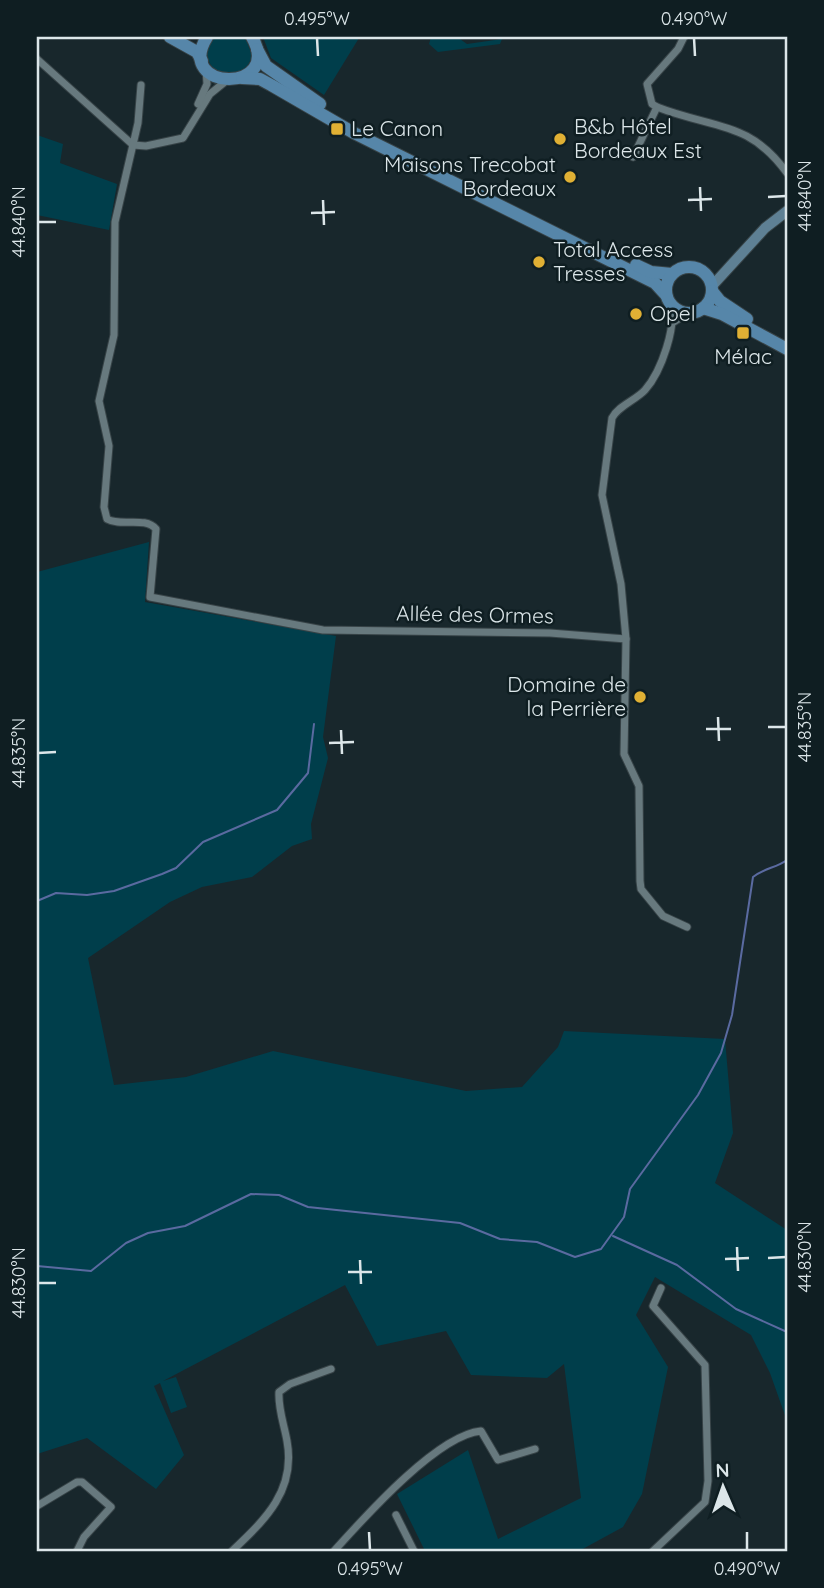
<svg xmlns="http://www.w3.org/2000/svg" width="824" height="1588" viewBox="0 0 824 1588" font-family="Quicksand,sans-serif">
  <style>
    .green { fill: #003e4b }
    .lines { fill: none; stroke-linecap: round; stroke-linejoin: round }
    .stream { stroke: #5a6aa0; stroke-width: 2 }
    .street-casing { stroke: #374347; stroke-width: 9 }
    .secondary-casing { stroke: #374347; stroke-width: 12 }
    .primary-casing { stroke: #374347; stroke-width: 14 }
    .street { stroke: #67797e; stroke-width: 7 }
    .secondary { stroke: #5e8094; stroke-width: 10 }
    .primary { stroke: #5686a9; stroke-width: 12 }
    .ticks { fill: none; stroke: #dce6e9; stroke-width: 2.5 }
    .poi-dot { fill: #e0b034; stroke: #0f1e22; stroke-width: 2.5 }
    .labels { text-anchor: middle; stroke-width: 5; stroke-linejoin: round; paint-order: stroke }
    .poi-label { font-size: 21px; fill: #dce6e9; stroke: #0f1e22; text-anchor: start }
    .street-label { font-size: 21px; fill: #dce6e9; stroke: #0f1e22 }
    .neatline { fill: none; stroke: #dce6e9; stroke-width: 2.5 }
    .ticks-label { font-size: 18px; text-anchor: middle; fill: #dce6e9 }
  </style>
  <rect width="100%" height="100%" fill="#18272c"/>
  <g class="green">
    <path d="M213 37H245L252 55C247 75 235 74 218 74 207 62 202 51 213 37Z"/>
    <polygon points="263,37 357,37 359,38 324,95 271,58"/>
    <polygon points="431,37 457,37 467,44 502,39 500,44 438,52 429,44"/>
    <polygon points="37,135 63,144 60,163 117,184 109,230 37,215"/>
    <polygon points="149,542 145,602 336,636 323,737 328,758 311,824 312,839 292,846 252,877 202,887 170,902 88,958 114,1085 186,1077 273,1051 466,1091 522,1087 558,1047 564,1031 725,1039 733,1133 715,1183 787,1230 787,1421 770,1373 751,1335 655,1277 636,1315 668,1367 642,1494 623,1527 579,1551 425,1551 397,1494 468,1450 498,1539 581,1498 564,1364 547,1378 471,1375 446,1331 377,1346 345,1285 163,1381 176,1377 187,1407 171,1413 160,1383 154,1386 184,1455 156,1489 87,1438 37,1454 37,572"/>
  </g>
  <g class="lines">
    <g class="stream">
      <polyline points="37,901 56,893 87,895 114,891 162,874 176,868 203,842 277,810 308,773 314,724"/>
      <polyline points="613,1236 677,1265 736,1309 787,1332"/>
      <path d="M37 1266 91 1271 126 1243 148 1233 185 1226 251 1194 279 1195 308 1207 460 1223 500 1239 537 1242 575 1257 601 1249 624 1217 630 1189 698 1095 721 1053 732 1015 753 877C764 868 776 868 787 860"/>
    </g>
    <defs>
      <g id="street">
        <polyline points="37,59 133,145 146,146 183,138 210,94 226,81"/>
        <path d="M141 85 138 123 115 222 114 335 99 401 109 446 104 507 107 519C121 527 145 516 156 529L150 597 323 630 550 633 626 639"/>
        <polyline points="198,104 207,84 206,69"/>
        <path d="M657 107C713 129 749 120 787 173"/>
        <polyline points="633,157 657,107 652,104 647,84 678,49 684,37"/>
        <path d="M670 302C678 325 661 372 645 390 636 400 618 406 612 418L602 495 621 584 626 639 624 754 639 786 640 881 641 889 663 916 687 927"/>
        <polyline points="672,323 688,313"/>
        <polyline points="37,1506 77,1482 82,1482 111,1507 84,1537 77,1551"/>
        <polyline points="396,1515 414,1551"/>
        <path d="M232 1551C266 1519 296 1490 287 1441 284 1424 278 1409 279 1392L290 1384 331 1369"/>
        <path d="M334 1551C363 1519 437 1435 481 1431L498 1460 535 1449"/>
        <polyline points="653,1551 705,1502 708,1481 705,1365 653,1306 661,1288"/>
      </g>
      <polyline id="secondary" points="712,286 765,228 787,211"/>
      <g id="primary">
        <polyline points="170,37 197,52 202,61"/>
        <path d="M207 37C173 92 284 94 252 37"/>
        <polyline points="257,49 266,66 320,104"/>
        <polyline points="242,78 260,79 271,85 354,133 655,283 666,295"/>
        <polyline points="636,265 651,272 672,274"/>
        <circle cx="689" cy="290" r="23"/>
        <polyline points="712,291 720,301 747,319"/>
        <polyline points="703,308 722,314 787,349"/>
      </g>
    </defs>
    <use href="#street" class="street-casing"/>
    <use href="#secondary" class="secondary-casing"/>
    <use href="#primary" class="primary-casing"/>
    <use href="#street" class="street"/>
    <use href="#secondary" class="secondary"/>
    <use href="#primary" class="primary"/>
  </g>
  <path class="ticks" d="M317 38 318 56M694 38 695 56M700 187 701 211M768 197 786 196M323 200 324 225M688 200 712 199M311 213 335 212M38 222H56M718 717 719 741M768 727H786M706 729H731M341 730 342 754M329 743 354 742M38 753 56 752M737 1247 738 1271M768 1258 786 1257M725 1259 749 1258M360 1260 361 1284M348 1272H372M38 1283H56M369 1532 370 1550M747 1532V1550"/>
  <g class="poi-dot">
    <rect x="330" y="122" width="14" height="14" rx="3.5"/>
    <circle cx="560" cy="139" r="7"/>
    <circle cx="570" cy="177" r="7"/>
    <circle cx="539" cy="262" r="7"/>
    <circle cx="636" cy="314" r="7"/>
    <rect x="736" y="326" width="14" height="14" rx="3.5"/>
    <circle cx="640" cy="697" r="7"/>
  </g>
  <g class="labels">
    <g class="poi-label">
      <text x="574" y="134">B&amp;b Hôtel<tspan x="574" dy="24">Bordeaux Est</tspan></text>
      <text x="351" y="136">Le Canon</text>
      <text x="556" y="172" text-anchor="end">Maisons Trecobat<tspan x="556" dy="24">Bordeaux</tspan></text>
      <text x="553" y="257">Total Access<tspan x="553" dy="24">Tresses</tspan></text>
      <text x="650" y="321">Opel</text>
      <text x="743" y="364" text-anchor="middle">Mélac</text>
      <text x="626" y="692" text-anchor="end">Domaine de<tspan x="626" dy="24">la Perrière</tspan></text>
    </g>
    <g class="street-label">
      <text transform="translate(475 615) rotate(1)" y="7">Allée des Ormes</text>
    </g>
  </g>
  <rect width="824" height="1588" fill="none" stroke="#0f1e22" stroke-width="77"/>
  <g transform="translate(723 1487) rotate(358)" stroke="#0f1e22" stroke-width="5" paint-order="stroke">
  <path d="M0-5L12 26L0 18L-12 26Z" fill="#dce6e9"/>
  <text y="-10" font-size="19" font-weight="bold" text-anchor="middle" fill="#dce6e9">N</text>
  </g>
  <rect x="38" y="38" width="748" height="1512" class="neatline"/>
  <g class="ticks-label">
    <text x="317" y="25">0.495°W</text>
    <text x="694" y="25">0.490°W</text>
    <text transform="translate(805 196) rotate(-90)" y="6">44.840°N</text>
    <text transform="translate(19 222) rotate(-90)" y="6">44.840°N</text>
    <text transform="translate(805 727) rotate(-90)" y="6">44.835°N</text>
    <text transform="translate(19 753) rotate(-90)" y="6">44.835°N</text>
    <text transform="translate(805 1257) rotate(-90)" y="6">44.830°N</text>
    <text transform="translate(19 1283) rotate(-90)" y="6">44.830°N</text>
    <text x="370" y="1575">0.495°W</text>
    <text x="747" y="1575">0.490°W</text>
  </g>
</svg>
